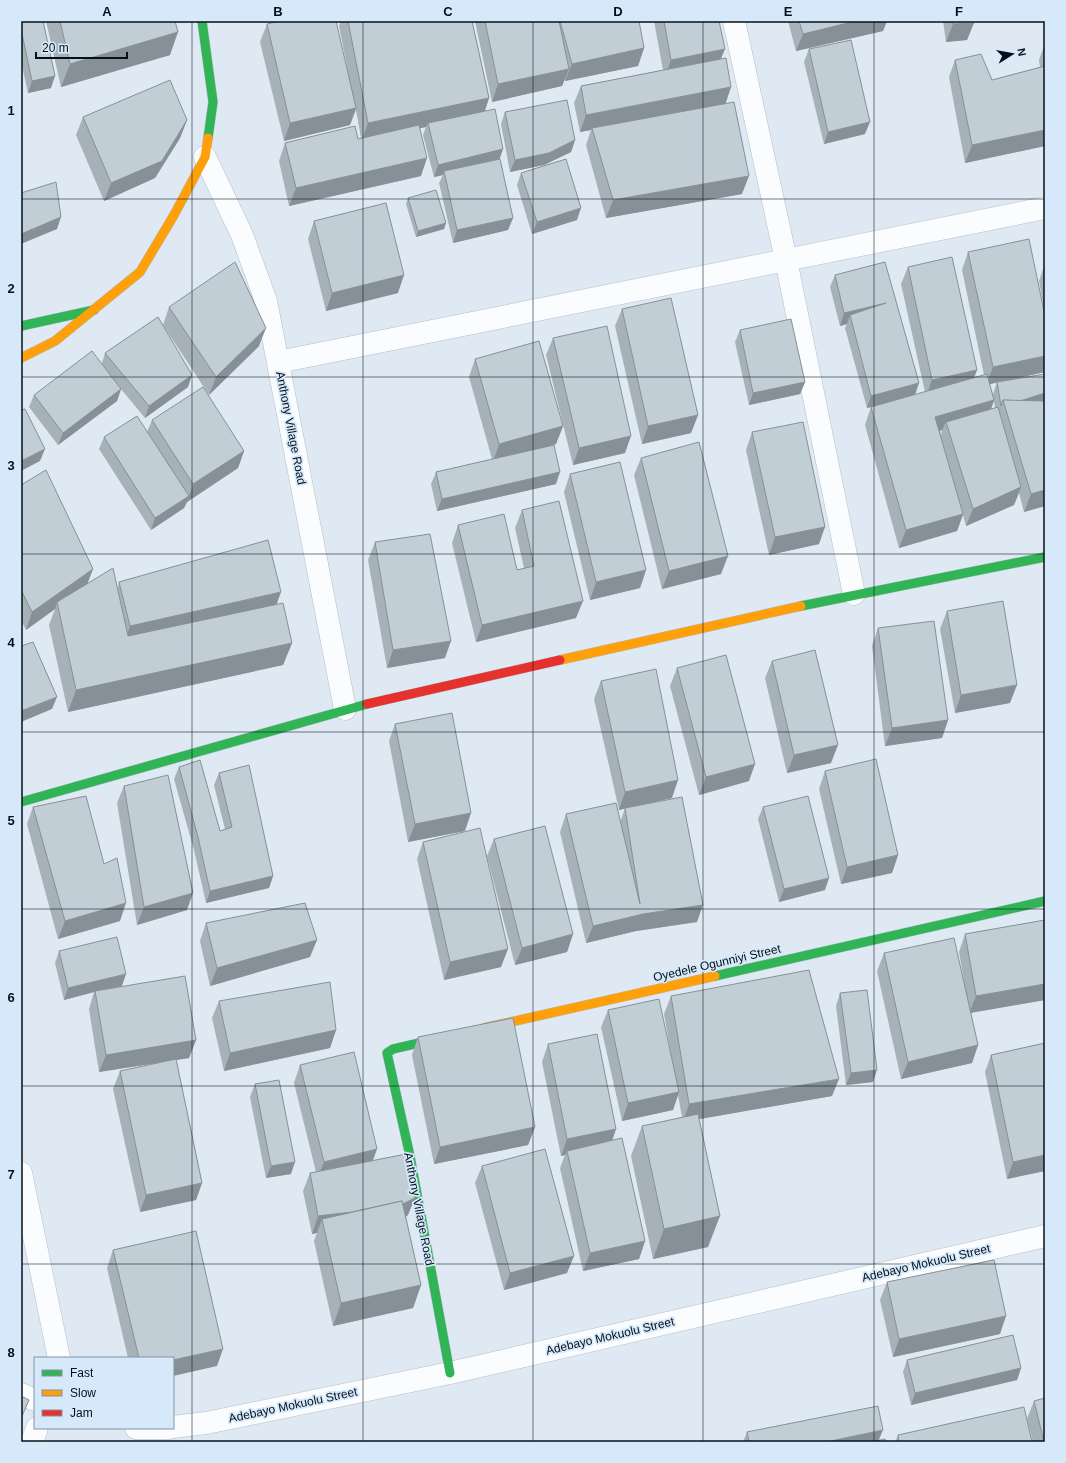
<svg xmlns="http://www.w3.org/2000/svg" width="1066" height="1463" viewBox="0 0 1066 1463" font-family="Arial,sans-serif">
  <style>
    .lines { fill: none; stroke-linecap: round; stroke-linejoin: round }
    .street-casing { stroke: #b5bfc9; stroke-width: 23 }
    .fast-casing { stroke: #b5bfc9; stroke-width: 10 }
    .slow-casing { stroke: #b5bfc9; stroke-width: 10 }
    .jam-casing { stroke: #b5bfc9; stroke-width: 10 }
    .street { stroke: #fafcfd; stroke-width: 22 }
    .fast { stroke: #30b455; stroke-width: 9 }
    .slow { stroke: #ff9f0a; stroke-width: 9 }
    .jam { stroke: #e5322d; stroke-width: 9 }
    .wall { fill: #a6b1b8; fill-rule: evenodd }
    .shaded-wall { fill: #879096 }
    .building { fill: #c1ced6; stroke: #879096 }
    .grid { fill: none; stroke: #06101a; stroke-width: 1; stroke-opacity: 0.55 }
    .labels { text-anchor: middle; stroke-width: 3.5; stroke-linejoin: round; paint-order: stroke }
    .street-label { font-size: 12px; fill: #06101a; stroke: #d6e9fb }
    .neatline { fill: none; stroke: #06101a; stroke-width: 1.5 }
    .grid-label { font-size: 13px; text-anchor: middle; font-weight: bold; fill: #06101a }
  </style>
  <rect width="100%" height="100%" fill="#dee9f3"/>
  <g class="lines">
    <defs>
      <g id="street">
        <polyline points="734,21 786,260 854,594"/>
        <polyline points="205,157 242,235 266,301 345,709"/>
        <polyline points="278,362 1045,208"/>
        <polyline points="21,1173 59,1358"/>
        <polyline points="21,1394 35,1400"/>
        <polyline points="173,1427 206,1423 450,1373 1045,1236"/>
        <polyline points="136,1428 169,1428"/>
        <polyline points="32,1442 37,1428"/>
      </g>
      <g id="fast">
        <polyline points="202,21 213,102 208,138"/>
        <polyline points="21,326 94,310"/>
        <polyline points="801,606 1045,557"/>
        <polyline points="21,802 367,704"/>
        <polyline points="715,976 1045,901"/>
        <polyline points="445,1037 393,1049 387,1053 410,1156 450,1373"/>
      </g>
      <g id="slow">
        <polyline points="21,358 55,341 140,272 174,215 205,157 208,138"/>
        <polyline points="560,660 801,606"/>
        <polyline points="484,1028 715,976"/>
      </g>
      <polyline id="jam" points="367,704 560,660"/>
    </defs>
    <use href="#street" class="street-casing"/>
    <use href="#fast" class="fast-casing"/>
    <use href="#slow" class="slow-casing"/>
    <use href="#jam" class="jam-casing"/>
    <use href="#street" class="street"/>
    <use href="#fast" class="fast"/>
    <use href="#slow" class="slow"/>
    <use href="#jam" class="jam"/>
  </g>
  <g class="wall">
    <polygon points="21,21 51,88 28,93 21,61"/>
    <polygon points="46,21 175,21 170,55 61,87"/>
    <polygon points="341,21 472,21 489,98 485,111 500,159 513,218 508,230 453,243 439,183 443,175 434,177 423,135 426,127 420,128 421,176 289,206 279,161 285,143 358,139 361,138 356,110 350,125 284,141 260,42 267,24 349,77 339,26"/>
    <polygon points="475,21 639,21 644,48 638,66 565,81 565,79 562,86 492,102"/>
    <polygon points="654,21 719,21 721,59 731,87 725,104 742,194 606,218 586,145 591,130 580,132 574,103 581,86 663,70"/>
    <polygon points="788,21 887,21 883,31 796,51"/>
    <polygon points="943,21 973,21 967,40 946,42"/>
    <polygon points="1045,43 1045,146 965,163 949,77 955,60 992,80 1040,67 1039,60"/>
    <polygon points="809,49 865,134 824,144 804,62"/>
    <polygon points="505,112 575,140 571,152 544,165 510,172 501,124"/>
    <polygon points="83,117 187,120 180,138 155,178 104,201 76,135"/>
    <polygon points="521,173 577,220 532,234 517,185"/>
    <polygon points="408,198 446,223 444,229 416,237 406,204"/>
    <polygon points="314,221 398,293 326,311 308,239"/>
    <path d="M968 252 1045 372 1012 379 1045 374V506L1024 512 1019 493 1014 505 966 526 963 515 957 531 899 548 865 425 871 407 886 403 867 408 845 328 847 324 840 326 830 287 835 275 915 395 925 392 901 284 908 267 977 370 974 378 984 375 962 270ZM997 382 993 394V397L989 384ZM994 401 995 408 991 409ZM942 430 941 435 940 431Z"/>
    <polygon points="1045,263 1045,314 1039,281"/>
    <polygon points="169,307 259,346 209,395 163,325"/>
    <polygon points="622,309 698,415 691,433 642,444 615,326"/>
    <polygon points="740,330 805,382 800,394 749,405 735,342"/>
    <polygon points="553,338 625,453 573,465 546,355"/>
    <polygon points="105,353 188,387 145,418 121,389 117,401 58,445 29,407 34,395 102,363"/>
    <polygon points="475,359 563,426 556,444 548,446 556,484 437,511 431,484 436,472 492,459 469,377"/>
    <polygon points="152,420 244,451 238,468 187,502 184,508 151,530 99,449 104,437 147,432"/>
    <polygon points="752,432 819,544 769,555 746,450"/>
    <polygon points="641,458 721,574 662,589 634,475"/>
    <polygon points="570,474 646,570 640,588 590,600 564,492"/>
    <polygon points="21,485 93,569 87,584 118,587 119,582 276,604 292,643 283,665 68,712 49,625 55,609 26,630 21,620"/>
    <polygon points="522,510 576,618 476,642 452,543 458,525 517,570 524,568 515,528"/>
    <polygon points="375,542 445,658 387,668 368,560"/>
    <polygon points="947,611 1010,703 955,713 940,629"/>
    <polygon points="878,628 948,720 942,738 885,746 872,646"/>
    <polygon points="772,661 831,763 787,773 765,678"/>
    <polygon points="677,668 749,781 699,795 670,686"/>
    <polygon points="601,681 672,798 652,802 697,922 636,931 586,943 560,832 566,814 621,820 625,808 619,810 594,699"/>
    <polygon points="395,724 465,831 408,842 389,741"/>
    <polygon points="179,767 220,831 225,829 214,785 219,773 273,876 269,888 206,903 194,850 174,779"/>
    <polygon points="825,771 898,855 892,873 841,884 819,789"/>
    <polygon points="124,786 187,910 137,925 117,803"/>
    <polygon points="33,807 120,921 58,939 27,824"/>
    <polygon points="763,807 825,890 779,902 758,819"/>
    <polygon points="494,839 573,934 567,952 515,965 487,856"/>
    <polygon points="423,842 501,967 444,980 417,859"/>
    <polygon points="1045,920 1045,1000 971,1013 978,1045 972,1063 901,1079 877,971 884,953 964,981 959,952 965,934"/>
    <polygon points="206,923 310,957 210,986 200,941"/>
    <polygon points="59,951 122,986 112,988 196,1040 189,1058 176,1060 202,1183 196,1200 140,1212 113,1089 120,1071 156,1063 99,1072 89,1009 94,992 64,1000 55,963"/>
    <polygon points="840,993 873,1082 846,1085 836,1006"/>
    <polygon points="671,996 832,1096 699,1119 708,1247 653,1259 631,1156 642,1126 682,1117 678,1095 673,1110 622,1121 601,1027 608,1010 671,1054 664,1014"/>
    <polygon points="219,1001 336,1030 330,1048 224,1071 212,1018"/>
    <polygon points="418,1037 535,1127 528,1145 434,1164 412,1055"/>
    <polygon points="1045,1043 1045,1171 1007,1179 985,1072 991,1055"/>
    <polygon points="548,1044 616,1129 612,1140 645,1241 639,1259 583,1271 560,1168 565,1155 561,1156 542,1062"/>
    <polygon points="300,1065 373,1161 408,1215 406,1217 421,1285 413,1308 333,1326 314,1241 317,1233 312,1234 303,1191 310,1173 316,1172 294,1083"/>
    <polygon points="255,1084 291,1174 266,1178 250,1097"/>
    <polygon points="482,1166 567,1273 504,1290 475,1183"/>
    <polygon points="113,1250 217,1366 173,1358 128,1358 107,1268"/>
    <polygon points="887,1282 1000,1334 893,1357 880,1300"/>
    <polygon points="907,1360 1021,1368 1017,1380 911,1405 903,1372"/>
    <polygon points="1034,1401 1045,1442 1033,1442 1027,1419"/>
    <polygon points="747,1432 886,1442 743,1442"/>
    <polygon points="898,1435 1032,1442 895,1442"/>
  </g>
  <g class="shaded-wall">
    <polygon points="856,21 887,21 883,31 796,51 803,34"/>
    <polygon points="974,23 967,40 946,42 953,24"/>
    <polygon points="178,32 170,55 61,87 70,64"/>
    <polygon points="644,48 638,66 565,81 572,64"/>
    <polygon points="725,49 718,66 664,78 671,60"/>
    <polygon points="569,69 562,86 492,102 498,84"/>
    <polygon points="55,76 51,88 28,93 32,81"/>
    <polygon points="731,87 725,105 592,128 591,130 580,132 586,115"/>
    <polygon points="489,98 483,116 428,123 426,127 362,140 368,123"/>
    <polygon points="356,108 350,125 284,141 290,123"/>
    <polygon points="187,120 180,138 155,178 104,201 111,183"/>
    <polygon points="870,122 865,134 824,144 828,132"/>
    <polygon points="1045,130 1045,146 965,163 972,145"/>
    <polygon points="575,140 571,152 544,165 510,172 515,160"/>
    <polygon points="503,149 499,161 444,171 443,175 434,177 438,165"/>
    <polygon points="427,158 421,176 289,206 296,188"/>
    <polygon points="749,176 742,194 606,218 613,200"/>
    <polygon points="581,208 577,220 532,234 537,222"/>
    <polygon points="61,217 57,229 21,244 21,234"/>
    <polygon points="513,218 508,230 453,243 457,230"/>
    <polygon points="446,223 444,229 416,237 418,231"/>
    <polygon points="404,275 398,293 326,311 332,293"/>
    <polygon points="886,303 850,315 847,324 840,326 844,313"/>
    <polygon points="266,328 259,346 209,395 216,377"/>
    <polygon points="1045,356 1045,372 986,385 993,367"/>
    <polygon points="977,370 970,388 926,397 932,380"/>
    <polygon points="192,375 188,387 145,418 149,406"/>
    <polygon points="805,382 800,394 749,405 753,393"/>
    <polygon points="919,383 915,395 867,408 871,396"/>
    <polygon points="121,389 117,401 58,445 63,433"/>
    <polygon points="1045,393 1045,404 1004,405"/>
    <polygon points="994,400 988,418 946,422 942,430 929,434 935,417"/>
    <polygon points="698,415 691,433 642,444 648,426"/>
    <polygon points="563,426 556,444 493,462 499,444"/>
    <polygon points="631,436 625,453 573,465 579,448"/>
    <polygon points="45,449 40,461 21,471 21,461"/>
    <polygon points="244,451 238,468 187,502 184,508 151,530 155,518 189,496 193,484"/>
    <polygon points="560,472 556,484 437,511 442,499"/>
    <polygon points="1021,487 1014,505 966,526 973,509"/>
    <polygon points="1045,490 1045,506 1024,512 1031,494"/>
    <polygon points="963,514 957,531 899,548 906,530"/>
    <polygon points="825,527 819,544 769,555 775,537"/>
    <polygon points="728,556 721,574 662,589 669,571"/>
    <polygon points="93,569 86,587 57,602 55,609 26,630 32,612"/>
    <polygon points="646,570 640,588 590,600 596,582"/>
    <polygon points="281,592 275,609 124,643 130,626"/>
    <polygon points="583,601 576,618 476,642 482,625"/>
    <polygon points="451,641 445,658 387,668 393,650"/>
    <polygon points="292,643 283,665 68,712 76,690"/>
    <polygon points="1017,685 1010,703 955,713 961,695"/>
    <polygon points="57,697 52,709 21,722 21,711"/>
    <polygon points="948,720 942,738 885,746 892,728"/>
    <polygon points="838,745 831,763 787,773 794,755"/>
    <polygon points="755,764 749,781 699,795 706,777"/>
    <polygon points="678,780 672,798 619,810 625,792"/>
    <polygon points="471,813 465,831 408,842 415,824"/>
    <polygon points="898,855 892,873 841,884 847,867"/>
    <polygon points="273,876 269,888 206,903 210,891"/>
    <polygon points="829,878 825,890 779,902 784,889"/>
    <polygon points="193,893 187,910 137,925 144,907"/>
    <polygon points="126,903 120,921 58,939 65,921"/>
    <polygon points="703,905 697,922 636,931 586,943 593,926 643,914"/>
    <polygon points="573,934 567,952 515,965 522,948"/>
    <polygon points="317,940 310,957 210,986 217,968"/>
    <polygon points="508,949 501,967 444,980 450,962"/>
    <polygon points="126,974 122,986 95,992 95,991 94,992 64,1000 68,988"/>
    <polygon points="1045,984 1045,1000 969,1013 976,996"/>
    <polygon points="336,1030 330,1048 224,1071 230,1053"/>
    <polygon points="196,1040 189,1058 99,1072 106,1055"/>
    <polygon points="978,1045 972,1063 901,1079 908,1062"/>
    <polygon points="877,1070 873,1082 846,1085 851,1073"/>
    <polygon points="839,1079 832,1096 683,1122 689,1104"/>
    <polygon points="679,1092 673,1110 622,1121 628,1103"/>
    <polygon points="535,1127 528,1145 434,1164 440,1147"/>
    <polygon points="616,1129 610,1147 567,1151 565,1155 561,1156 567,1139"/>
    <polygon points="377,1149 371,1166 317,1179 324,1162"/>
    <polygon points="1045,1155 1045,1171 1007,1179 1013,1162"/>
    <polygon points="295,1162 291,1174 266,1178 271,1166"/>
    <polygon points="202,1183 196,1200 140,1212 146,1195"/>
    <polygon points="415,1198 408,1215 394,1224 322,1219 317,1233 312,1234 318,1216"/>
    <polygon points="720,1216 708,1247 653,1259 664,1229"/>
    <polygon points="645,1241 639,1259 583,1271 590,1253"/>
    <polygon points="574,1256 567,1273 504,1290 510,1273"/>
    <polygon points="421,1285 413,1308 333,1326 341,1303"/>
    <polygon points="1006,1316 1000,1334 893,1357 899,1339"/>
    <polygon points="223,1349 217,1366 173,1376 173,1360"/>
    <polygon points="1021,1368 1017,1380 911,1405 915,1393"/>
    <polygon points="29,1400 22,1417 21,1420 21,1418"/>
    <polygon points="883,1430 878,1442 826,1442"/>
  </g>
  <g class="building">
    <polygon points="21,21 43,21 55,76 32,81 21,29"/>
    <polygon points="60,21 175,21 178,32 70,64"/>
    <polygon points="280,21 336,21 356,108 290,123 267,24"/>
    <polygon points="348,21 472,21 489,98 368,123"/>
    <polygon points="485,21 559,21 569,69 498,84"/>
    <polygon points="560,21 639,21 644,48 572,64"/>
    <polygon points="664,21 719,21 725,49 671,60"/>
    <polygon points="799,21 856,21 803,34"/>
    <polygon points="952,21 973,21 974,23 953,24"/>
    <polygon points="851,40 870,122 828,132 809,49"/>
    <polygon points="981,54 992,80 1045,66 1045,130 972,145 955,60"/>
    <polygon points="726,58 731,87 586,115 581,86"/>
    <polygon points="170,80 187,120 162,161 111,183 83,117"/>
    <polygon points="567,100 575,140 549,153 515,160 505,112"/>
    <polygon points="734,102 749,176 613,200 592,128"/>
    <polygon points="495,109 503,149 438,165 428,123"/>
    <polygon points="419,125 427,158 296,188 285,143 355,126 358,139"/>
    <polygon points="500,159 513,218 457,230 444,171"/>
    <polygon points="566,159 581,208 537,222 521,173"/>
    <polygon points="56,182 61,217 21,234 21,193"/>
    <polygon points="436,190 446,223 418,231 408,198"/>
    <polygon points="386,203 404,275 332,293 314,221"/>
    <polygon points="1029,239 1045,316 1045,356 993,367 968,252"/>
    <polygon points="952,257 977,370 932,380 908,267"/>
    <polygon points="235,262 266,328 216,377 169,307"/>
    <polygon points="885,262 919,383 871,396 850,315 886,303 844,313 835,275"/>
    <polygon points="671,298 698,415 648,426 622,309"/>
    <polygon points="158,317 192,375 149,406 105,353"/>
    <polygon points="791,319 805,382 753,393 740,330"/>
    <polygon points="607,326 631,436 579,448 553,338"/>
    <polygon points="539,341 563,426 499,444 475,359"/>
    <polygon points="92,351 121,389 63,433 34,395"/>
    <polygon points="987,374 994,400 935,417 963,514 906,530 871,407"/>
    <polygon points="1045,374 1045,393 1020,401 1003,400 1001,406 997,382"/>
    <polygon points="203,387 244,451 193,484 152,420"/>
    <polygon points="1003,400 1045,401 1045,490 1031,494"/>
    <polygon points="998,407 1021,487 973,509 946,422"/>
    <polygon points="25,409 45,449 21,461 21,410"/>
    <polygon points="137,416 189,496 155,518 104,437"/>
    <polygon points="803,422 825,527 775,537 752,432"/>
    <polygon points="699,442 728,556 669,571 641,458"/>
    <polygon points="554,445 560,472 442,499 436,472"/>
    <polygon points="620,462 646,570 596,582 570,474"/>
    <polygon points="46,470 93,569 32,612 21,590 21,485"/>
    <polygon points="559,501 583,601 482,625 458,525 504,514 517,570 534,566 522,510"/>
    <polygon points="430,534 451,641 393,650 375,542"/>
    <polygon points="268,540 281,592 130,626 119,582"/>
    <polygon points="113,568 128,636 283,603 292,643 76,690 57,602"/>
    <polygon points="1003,601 1017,685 961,695 947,611"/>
    <polygon points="934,621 948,720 892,728 878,628"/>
    <polygon points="33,642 57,697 21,711 21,646"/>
    <polygon points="815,650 838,745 794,755 772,661"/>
    <polygon points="726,655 755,764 706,777 677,668"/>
    <polygon points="656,669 678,780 625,792 601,681"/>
    <polygon points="452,713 471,813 415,824 395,724"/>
    <polygon points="876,759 898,855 847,867 825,771"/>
    <polygon points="200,760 220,831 232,827 219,773 249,765 273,876 210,891 198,837 179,767"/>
    <polygon points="168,775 193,893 144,907 124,786"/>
    <polygon points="86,796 104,864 117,858 126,903 65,921 33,807"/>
    <polygon points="808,796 829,878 784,889 763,807"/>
    <polygon points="682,797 703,905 643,914 593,926 566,814 616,803 640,904 625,808"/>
    <polygon points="545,826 573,934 522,948 494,839"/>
    <polygon points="480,828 508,949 450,962 423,842"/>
    <polygon points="305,903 317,940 217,968 206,923"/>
    <polygon points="1045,920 1045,984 976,996 965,934"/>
    <polygon points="117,937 126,974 68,988 59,951"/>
    <polygon points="954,938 978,1045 908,1062 884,953"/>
    <polygon points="809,970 839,1079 689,1104 671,996"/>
    <polygon points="185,976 196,1040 106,1055 95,991"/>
    <polygon points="330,982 336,1030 230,1053 219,1001"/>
    <polygon points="867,990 877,1070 851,1073 840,993"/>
    <polygon points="659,999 679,1092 628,1103 608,1010"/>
    <polygon points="513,1018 535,1127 440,1147 418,1037"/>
    <polygon points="597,1034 616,1129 567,1139 548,1044"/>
    <polygon points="1045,1043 1045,1155 1013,1162 991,1055"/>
    <polygon points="354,1052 377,1149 324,1162 300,1065"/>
    <polygon points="176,1059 202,1183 146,1195 120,1071"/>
    <polygon points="279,1080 295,1162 271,1166 255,1084"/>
    <polygon points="698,1114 720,1216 664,1229 642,1126"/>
    <polygon points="622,1138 645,1241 590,1253 567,1151"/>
    <polygon points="545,1149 574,1256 510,1273 482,1166"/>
    <polygon points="406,1154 415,1198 403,1204 402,1201 352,1212 318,1216 310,1173"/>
    <polygon points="402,1201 421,1285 341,1303 322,1219"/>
    <polygon points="196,1231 223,1349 173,1360 173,1358 139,1358 113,1250"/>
    <polygon points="994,1260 1006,1316 899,1339 887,1282"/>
    <polygon points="1013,1335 1021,1368 915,1393 907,1360"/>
    <polygon points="21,1396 29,1400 21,1418"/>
    <polygon points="1045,1398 1045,1442 1044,1442 1034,1401"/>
    <polygon points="878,1406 883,1430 826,1442 749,1442 747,1432"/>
    <polygon points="1024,1407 1032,1442 899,1442 898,1435"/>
    <polygon points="885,1439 886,1442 872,1442"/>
  </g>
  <path class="grid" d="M192 21V1442M363 21V1442M533 21V1442M703 21V1442M874 21V1442M21 199H1045M21 377H1045M21 554H1045M21 732H1045M21 909H1045M21 1086H1045M21 1264H1045"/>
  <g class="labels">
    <g class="street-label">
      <text transform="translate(291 428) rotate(79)" y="4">Anthony Village Road</text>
      <text transform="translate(717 963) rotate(-13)" y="4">Oyedele Ogunniyi Street</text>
      <text transform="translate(419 1209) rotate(79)" y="4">Anthony Village Road</text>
      <text transform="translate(926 1263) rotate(-13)" y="4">Adebayo Mokuolu Street</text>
      <text transform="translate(610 1336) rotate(-13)" y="4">Adebayo Mokuolu Street</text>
      <text transform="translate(293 1405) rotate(-12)" y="4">Adebayo Mokuolu Street</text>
    </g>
  </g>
  <rect width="1066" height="1463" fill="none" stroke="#d6e9fb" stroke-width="44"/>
  <rect x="34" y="1357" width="140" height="72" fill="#d6e9fb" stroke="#8392a1"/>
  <rect x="42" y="1370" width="20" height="6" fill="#30b455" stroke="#8392a1"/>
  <text x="70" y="1377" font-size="12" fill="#06101a">Fast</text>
  <rect x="42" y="1390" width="20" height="6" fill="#ff9f0a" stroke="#8392a1"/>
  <text x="70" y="1397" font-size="12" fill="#06101a">Slow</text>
  <rect x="42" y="1410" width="20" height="6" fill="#e5322d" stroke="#8392a1"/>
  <text x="70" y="1417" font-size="12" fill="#06101a">Jam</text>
  <g transform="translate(1012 54) rotate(79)" stroke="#d6e9fb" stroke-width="3" paint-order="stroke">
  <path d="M0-3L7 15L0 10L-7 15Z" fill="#06101a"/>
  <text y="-6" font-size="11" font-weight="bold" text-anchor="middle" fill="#06101a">N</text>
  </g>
  <path d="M36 52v6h91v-6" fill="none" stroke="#06101a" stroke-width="2"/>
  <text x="42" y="52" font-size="12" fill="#06101a" stroke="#d6e9fb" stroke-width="3" paint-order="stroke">20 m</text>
  <rect x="22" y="22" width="1022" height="1419" class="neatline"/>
  <g class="grid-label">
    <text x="107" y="16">A</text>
    <text x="278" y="16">B</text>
    <text x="448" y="16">C</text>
    <text x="618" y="16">D</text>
    <text x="788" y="16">E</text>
    <text x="959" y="16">F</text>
    <text x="11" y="115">1</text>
    <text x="11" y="293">2</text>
    <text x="11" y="470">3</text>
    <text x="11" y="647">4</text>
    <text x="11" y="825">5</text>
    <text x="11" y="1002">6</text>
    <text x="11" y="1179">7</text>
    <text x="11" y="1357">8</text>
  </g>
</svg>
